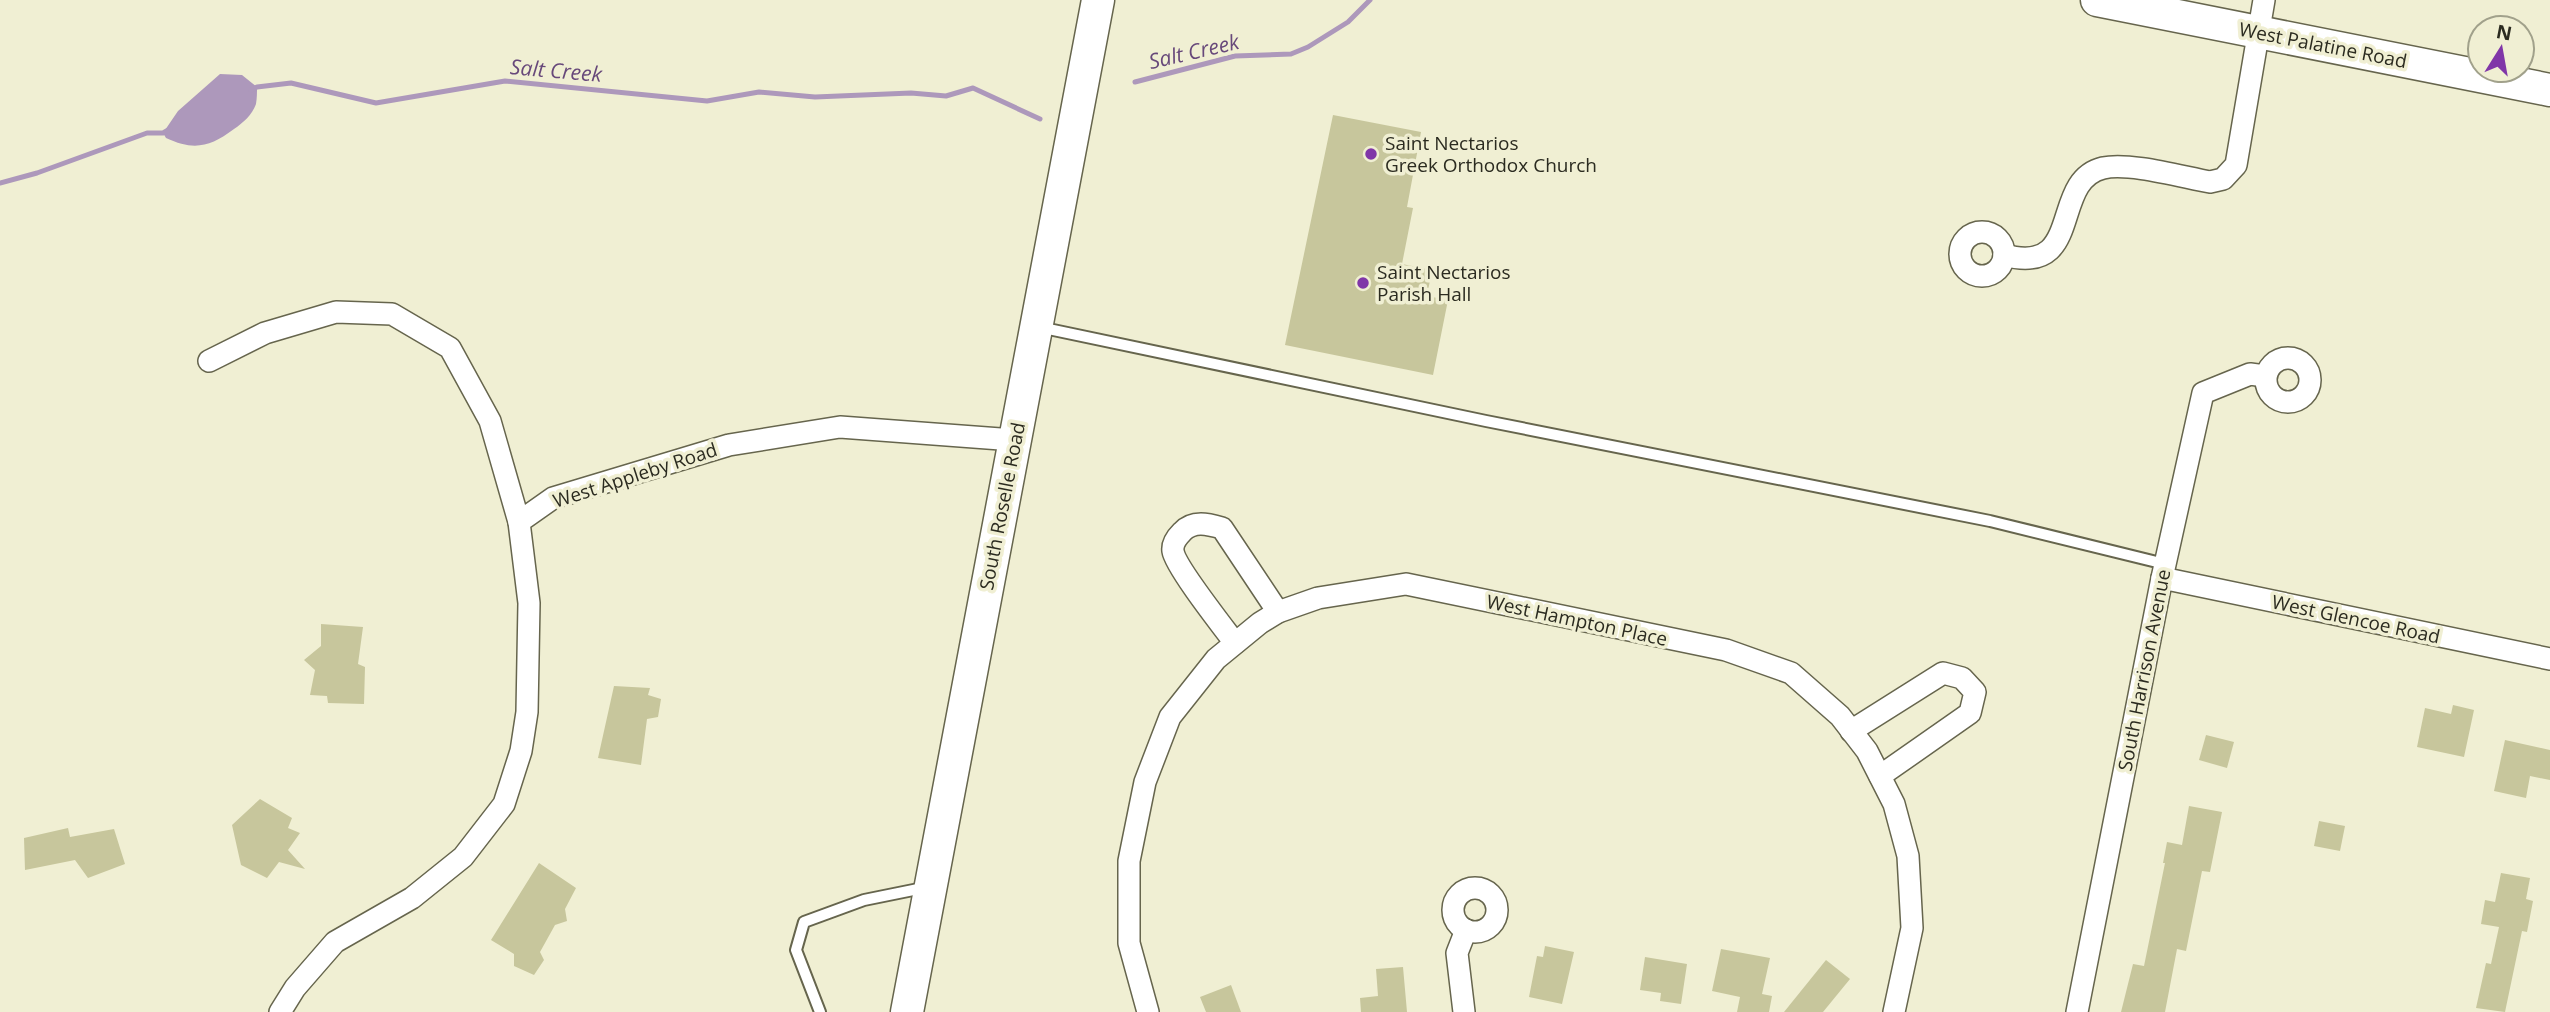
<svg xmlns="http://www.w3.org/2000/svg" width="2550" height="1012" viewBox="0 0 2550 1012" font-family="'Open Sans',sans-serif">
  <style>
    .water { fill: #ad98bb }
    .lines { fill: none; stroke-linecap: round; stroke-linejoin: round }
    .stream { stroke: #ad98bb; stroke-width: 5 }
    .building { fill: #c7c69c }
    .service-casing { stroke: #66654d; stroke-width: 14 }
    .minor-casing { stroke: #66654d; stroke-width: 24 }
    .secondary-casing { stroke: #66654d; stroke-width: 35 }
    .service { stroke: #fff; stroke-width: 10 }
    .minor { stroke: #fff; stroke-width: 21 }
    .secondary { stroke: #fff; stroke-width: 32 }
    .poi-dot { fill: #8036a8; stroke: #f0efd3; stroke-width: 2.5 }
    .labels { text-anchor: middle; stroke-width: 7; stroke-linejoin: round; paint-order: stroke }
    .street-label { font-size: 19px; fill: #2b2b20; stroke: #f0efd3 }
    .poi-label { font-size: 19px; fill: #2b2b20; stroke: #f0efd3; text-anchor: start }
    .water-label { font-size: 21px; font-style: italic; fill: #67487a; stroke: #f0efd3 }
  </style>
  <rect width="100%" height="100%" fill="#f0efd3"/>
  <path class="water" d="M220 74 242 75 257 87C257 92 257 98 256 104 252 115 243 123 234 129 210 147 194 151 166 138L163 133 178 111Z"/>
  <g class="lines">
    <g class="stream">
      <polyline points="1135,82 1235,56 1291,54 1308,47 1348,22 1370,0"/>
      <polyline points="251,90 257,87 291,83 376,103 505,81 707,101 759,92 815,97 911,93 946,96 973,88 1040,119"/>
      <polyline points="0,183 37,173 147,133 163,133 170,129"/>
    </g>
  </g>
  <g class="building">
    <polygon points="1333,115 1421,132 1407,207 1413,208 1402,264 1432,270 1427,296 1448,300 1433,375 1285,345"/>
    <polygon points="321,624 363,627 358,664 365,667 364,704 328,703 327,696 310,695 315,670 304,660 321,646"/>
    <polygon points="614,686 650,688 648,695 661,699 658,717 647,719 641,765 598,758"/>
    <polygon points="2453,705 2474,710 2464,757 2417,747 2425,708 2451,714"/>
    <polygon points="2206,735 2234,742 2227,768 2199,760"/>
    <polygon points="2505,740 2550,750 2550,780 2530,776 2526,798 2494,791"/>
    <polygon points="260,799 292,818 288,828 300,833 288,850 305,869 279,862 267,878 241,865 232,825"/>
    <polygon points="2189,806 2222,812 2210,872 2202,871 2186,951 2177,949 2165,1012 2121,1012 2133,964 2144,966 2165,863 2163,863 2167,842 2182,845"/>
    <polygon points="2319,821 2345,826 2340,851 2314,846"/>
    <polygon points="68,828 70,837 114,829 125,864 88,878 75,860 25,870 24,838"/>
    <polygon points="539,863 576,888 565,909 567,921 555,925 540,952 544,960 534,975 514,966 514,954 491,940"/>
    <polygon points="2501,873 2530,878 2526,899 2533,901 2527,932 2522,931 2505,1012 2476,1008 2486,963 2491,964 2499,927 2481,924 2485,900 2495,902"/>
    <polygon points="1545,946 1574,952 1562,1004 1529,997 1537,956 1543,957"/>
    <polygon points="1721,949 1770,958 1762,994 1772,996 1769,1012 1737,1012 1740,997 1712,991"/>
    <polygon points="1645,957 1687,964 1681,1004 1660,1001 1661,993 1640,990"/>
    <polygon points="1826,960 1850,979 1823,1012 1784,1012"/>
    <polygon points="1403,967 1407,1012 1361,1012 1360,998 1378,996 1376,969"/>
    <polygon points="1231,985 1241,1012 1206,1012 1200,997"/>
  </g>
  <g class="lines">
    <defs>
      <g id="service">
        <polyline points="1039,327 1486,421 1990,521 2165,564"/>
        <polyline points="820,1012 796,950 804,922 864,900 928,887"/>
      </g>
      <g id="minor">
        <circle cx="1982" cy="254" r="22"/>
        <path d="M2004 255C2085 277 2049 181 2103 168 2129 162 2182 177 2210 182L2223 179 2236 165 2264 0"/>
        <circle cx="2288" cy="380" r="22"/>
        <polyline points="209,361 265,333 336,312 392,314 450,348 490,421 519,522"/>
        <polyline points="2162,578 2550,659"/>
        <path d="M1235 643C1223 627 1175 566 1173 551 1172 544 1177 537 1182 532 1193 520 1208 524 1222 528L1278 612"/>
        <polyline points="1851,731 1943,673 1962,678 1975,692 1970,713 1880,776"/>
        <circle cx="1475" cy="910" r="22"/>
        <polyline points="280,1012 295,988 335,942 412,898 463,857 504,804 521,751 527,712 529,603 519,522 553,498 729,445 840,427 1014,440"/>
        <polyline points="1148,1012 1129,943 1129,861 1145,782 1170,717 1216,659 1260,623 1278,612 1318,598 1406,584 1726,650 1791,673 1840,716 1867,751 1894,804 1908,856 1912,928 1894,1012"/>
        <polyline points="1464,1012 1457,953 1466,930"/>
        <polyline points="2077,1012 2162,578 2203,393 2250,374 2265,376"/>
      </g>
      <g id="secondary">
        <polyline points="2097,0 2550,90"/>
        <polyline points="907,1012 1098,0"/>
      </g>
    </defs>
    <use href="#service" class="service-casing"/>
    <use href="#minor" class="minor-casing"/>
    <use href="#secondary" class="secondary-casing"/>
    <use href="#service" class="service"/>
    <use href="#minor" class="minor"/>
    <use href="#secondary" class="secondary"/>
  </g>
  <g class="poi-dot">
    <circle cx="1371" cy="154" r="7"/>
    <circle cx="1363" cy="283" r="7"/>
  </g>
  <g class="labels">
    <g class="street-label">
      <text transform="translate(2323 45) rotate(11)" y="7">West Palatine Road</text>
      <text transform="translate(635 475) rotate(-18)" y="7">West Appleby Road</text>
      <text transform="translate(1002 506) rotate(-79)" y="7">South Roselle Road</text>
      <text transform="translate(2356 619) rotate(12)" y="7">West Glencoe Road</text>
      <text transform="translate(1577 620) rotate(12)" y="7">West Hampton Place</text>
      <text transform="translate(2144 670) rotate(-79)" y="7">South Harrison Avenue</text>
    </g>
    <g class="poi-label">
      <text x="1385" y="150">Saint Nectarios<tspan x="1385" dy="22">Greek Orthodox Church</tspan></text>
      <text x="1377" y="279">Saint Nectarios<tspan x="1377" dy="22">Parish Hall</tspan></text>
    </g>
    <g class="water-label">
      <text transform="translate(1194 52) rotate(-13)" y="7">Salt Creek</text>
      <text transform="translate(556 71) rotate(5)" y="7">Salt Creek</text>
    </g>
  </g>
  <g transform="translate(2501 49) rotate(11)"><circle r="33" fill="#f0efd3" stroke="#a1a18b" stroke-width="2"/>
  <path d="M0-5L12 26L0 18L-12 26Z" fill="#8036a8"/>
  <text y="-10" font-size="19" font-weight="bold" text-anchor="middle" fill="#2b2b20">N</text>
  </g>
</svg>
